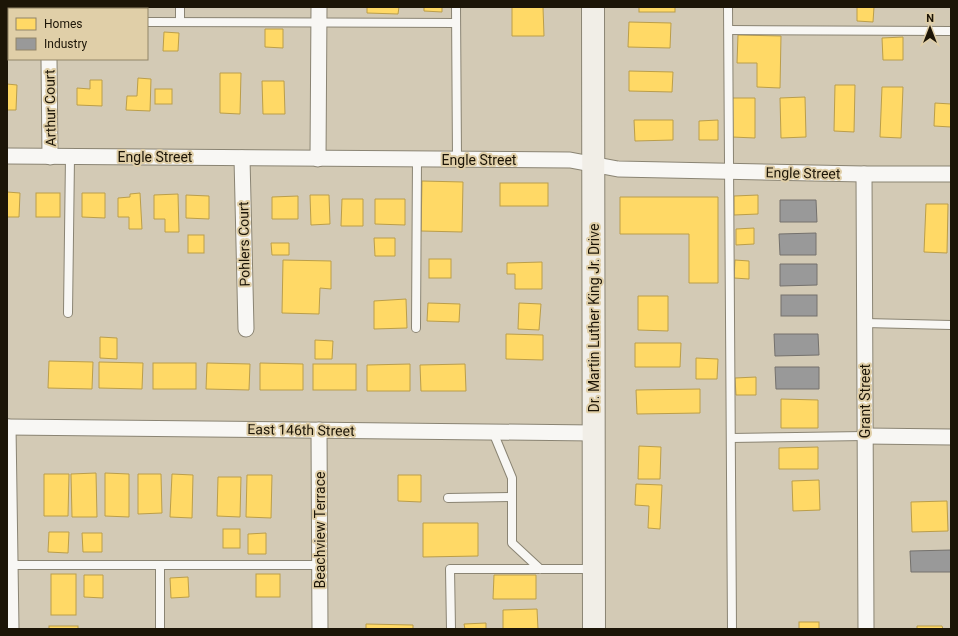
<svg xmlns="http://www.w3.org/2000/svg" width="958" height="636" viewBox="0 0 958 636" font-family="Roboto,sans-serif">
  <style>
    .homes { fill: #ffd966; stroke: #bb9e4a }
    .industry { fill: #999; stroke: #74716d }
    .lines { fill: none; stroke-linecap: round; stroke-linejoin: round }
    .lane-casing { stroke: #8a8473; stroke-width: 10 }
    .street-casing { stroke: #8a8473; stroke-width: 17 }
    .secondary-casing { stroke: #8a8473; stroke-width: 24 }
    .lane { stroke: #f8f7f4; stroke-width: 8 }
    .street { stroke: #f8f7f4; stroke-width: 15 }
    .secondary { stroke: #f1eee7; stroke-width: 22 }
    .labels { text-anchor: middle; stroke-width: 4; stroke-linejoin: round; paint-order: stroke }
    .street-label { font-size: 14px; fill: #1c1507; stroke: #e0cfa8 }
  </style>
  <rect width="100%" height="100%" fill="#d3cab5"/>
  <g class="homes">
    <rect x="80" y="7" width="30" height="2"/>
    <polygon points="367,7 399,7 398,14 367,13"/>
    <polygon points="424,7 442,7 442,12 424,11"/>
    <polygon points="512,7 543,7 544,36 512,36"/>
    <rect x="639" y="7" width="36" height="5"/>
    <polygon points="857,7 874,7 873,22 857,21"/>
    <polygon points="629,22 671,23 670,48 628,47"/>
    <polygon points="265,29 283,29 283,48 265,47"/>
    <polygon points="164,32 179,33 178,51 163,51"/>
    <polygon points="738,35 781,36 780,88 757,87 757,63 737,63"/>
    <polygon points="903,37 903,60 883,60 882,38"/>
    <polygon points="629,71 673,72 672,92 629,91"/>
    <polygon points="220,73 241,73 240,114 220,113"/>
    <polygon points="138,78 151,79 150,111 126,110 127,96 137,96"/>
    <polygon points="90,80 102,80 102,106 77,105 77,88 90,89"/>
    <polygon points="262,81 284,81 285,114 263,114"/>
    <polygon points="7,84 17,85 16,110 7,110"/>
    <polygon points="835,85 855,85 854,132 834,131"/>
    <polygon points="882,87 903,87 901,138 880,137"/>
    <rect x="155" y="89" width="17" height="15"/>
    <polygon points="805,97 806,137 781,138 780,98"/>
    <polygon points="732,98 755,98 755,138 732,137"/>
    <polygon points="935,103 951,104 951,127 934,126"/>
    <polygon points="634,120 673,120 673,140 635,141"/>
    <polygon points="718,120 718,140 699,140 699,121"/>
    <polygon points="422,181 463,182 462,232 421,231"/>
    <rect x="500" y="183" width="48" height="23"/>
    <polygon points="7,192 20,193 19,217 7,217"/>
    <rect x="36" y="193" width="24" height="24"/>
    <polygon points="82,193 105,193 105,218 82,217"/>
    <polygon points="140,193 142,229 129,229 129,217 118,217 118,198 130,197 130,194"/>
    <polygon points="178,194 179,232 165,232 165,219 154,219 154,195"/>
    <polygon points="186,195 209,196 209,219 186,218"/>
    <polygon points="310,195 329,195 330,224 311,225"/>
    <polygon points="758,195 758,214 734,215 734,196"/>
    <polygon points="298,196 298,219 272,219 272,197"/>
    <polygon points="620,197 718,197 718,283 689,283 689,234 620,234"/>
    <polygon points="342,199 363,199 363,226 341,226"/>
    <polygon points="375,199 405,199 405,225 375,224"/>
    <polygon points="926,204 948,204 947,253 924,252"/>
    <polygon points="754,228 754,244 736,245 736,229"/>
    <rect x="188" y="235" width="16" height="18"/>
    <polygon points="374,238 395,238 395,256 375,256"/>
    <polygon points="271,243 289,243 289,255 272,255"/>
    <rect x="429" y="259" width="22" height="19"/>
    <polygon points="283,260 331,261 331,289 320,288 319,314 282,313"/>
    <polygon points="735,260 749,261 749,279 734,278"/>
    <polygon points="542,262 542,289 515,289 515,274 507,274 507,263"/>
    <polygon points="638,296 668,296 668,331 638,330"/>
    <polygon points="406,299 407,328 374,329 374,301"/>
    <polygon points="428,303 460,304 459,322 427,321"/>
    <polygon points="519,303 541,304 539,330 518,329"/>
    <polygon points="506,334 543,335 543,360 506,359"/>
    <polygon points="100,337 117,338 117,359 100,358"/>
    <polygon points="315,340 333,341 332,359 315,359"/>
    <polygon points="635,343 681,343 680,367 635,367"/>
    <polygon points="696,358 718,359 717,379 696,379"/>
    <polygon points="49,361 93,362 92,389 48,388"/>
    <polygon points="99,362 143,363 142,389 99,388"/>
    <rect x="153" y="363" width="43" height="26"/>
    <polygon points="207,363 250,364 249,390 206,389"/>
    <polygon points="260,363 303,364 303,390 260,390"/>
    <rect x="313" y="364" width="43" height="26"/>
    <polygon points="410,364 410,391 367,391 367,365"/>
    <polygon points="465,364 466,391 421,391 420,365"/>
    <polygon points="756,377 756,395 736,395 735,378"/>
    <polygon points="700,389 700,413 637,414 636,390"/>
    <polygon points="781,399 818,400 818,428 781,428"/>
    <polygon points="639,446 661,447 660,479 638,479"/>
    <polygon points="818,447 818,469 779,469 779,448"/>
    <polygon points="96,473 97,517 72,517 71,474"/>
    <polygon points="105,473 129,474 129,517 105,516"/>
    <polygon points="44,474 69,474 68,516 44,516"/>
    <polygon points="138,474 161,474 162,513 138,514"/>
    <polygon points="172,474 193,475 192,518 170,517"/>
    <polygon points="247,475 272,475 271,518 246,517"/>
    <polygon points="398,475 421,475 421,502 398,501"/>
    <polygon points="218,477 241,477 240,517 217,516"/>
    <polygon points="819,480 820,510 793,511 792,481"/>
    <polygon points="636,484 662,485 660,529 648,528 649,506 635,505"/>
    <polygon points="947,501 948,531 912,532 911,502"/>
    <polygon points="423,523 478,523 478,556 423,557"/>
    <rect x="223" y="529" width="17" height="19"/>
    <polygon points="49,532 69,532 68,553 48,552"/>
    <polygon points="82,533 102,533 102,552 83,552"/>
    <polygon points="266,533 266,554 248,554 248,534"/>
    <rect x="51" y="574" width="25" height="41"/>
    <rect x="256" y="574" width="24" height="23"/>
    <polygon points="84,575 103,575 103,598 84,597"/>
    <polygon points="494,575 536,575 536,599 493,599"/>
    <polygon points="188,577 189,597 171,598 170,578"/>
    <polygon points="537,609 538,629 503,629 503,610"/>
    <rect x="799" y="622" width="20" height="7"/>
    <polygon points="486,623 486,629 465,629 464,624"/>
    <polygon points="366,624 413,625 413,629 366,629"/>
    <rect x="49" y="626" width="29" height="3"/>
    <polygon points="917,626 942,626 943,629 917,629"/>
  </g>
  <g class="industry">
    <polygon points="780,200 816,200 817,222 780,222"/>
    <polygon points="816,233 816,255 780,255 779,234"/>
    <polygon points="780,264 817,264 817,285 780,286"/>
    <rect x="781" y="295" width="36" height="21"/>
    <polygon points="774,334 818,334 819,355 775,356"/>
    <polygon points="775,367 819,367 819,389 776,389"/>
    <polygon points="951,550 951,572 911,572 910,551"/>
  </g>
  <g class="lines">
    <defs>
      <g id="lane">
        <polyline points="180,7 180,22"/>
        <polyline points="456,7 457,159"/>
        <polyline points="728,7 732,629"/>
        <polyline points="147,22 456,23"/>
        <polyline points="729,30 951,31"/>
        <polyline points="68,313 70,157"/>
        <polyline points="865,323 951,325"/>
        <polyline points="416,328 417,159"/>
        <polyline points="493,432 512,478 512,543 540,569"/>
        <polyline points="731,438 865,436"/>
        <polyline points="448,498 512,497"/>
        <polyline points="7,565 320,565"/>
        <polyline points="160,565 160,629"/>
        <polyline points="451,629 450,569 593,569"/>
      </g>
      <g id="street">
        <polyline points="48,7 48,9"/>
        <polyline points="49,59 50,157"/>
        <polyline points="7,156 570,160 618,169 864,174 951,174"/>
        <polyline points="242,158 246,329"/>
        <polyline points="318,159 319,7"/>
        <polyline points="864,174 866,629"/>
        <polyline points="7,427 594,433"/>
        <polyline points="8,427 11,629"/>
        <polyline points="319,430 320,629"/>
        <polyline points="865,436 951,437"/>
      </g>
      <polyline id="secondary" points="593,7 594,629"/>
    </defs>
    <use href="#lane" class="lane-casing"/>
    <use href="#street" class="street-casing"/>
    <use href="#secondary" class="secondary-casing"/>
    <use href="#lane" class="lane"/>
    <use href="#street" class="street"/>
    <use href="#secondary" class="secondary"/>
  </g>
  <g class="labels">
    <g class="street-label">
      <text transform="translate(50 108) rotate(-91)" y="5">Arthur Court</text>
      <text x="155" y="162">Engle Street</text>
      <text x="479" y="165">Engle Street</text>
      <text transform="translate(803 173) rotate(1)" y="5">Engle Street</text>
      <text transform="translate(244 244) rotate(-91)" y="5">Pohlers Court</text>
      <text transform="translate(594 318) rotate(-90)" y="5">Dr. Martin Luther King Jr. Drive</text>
      <text transform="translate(865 401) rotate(-90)" y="5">Grant Street</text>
      <text transform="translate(301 430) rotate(1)" y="5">East 146th Street</text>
      <text transform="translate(320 530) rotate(-90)" y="5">Beachview Terrace</text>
    </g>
  </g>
  <rect width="958" height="636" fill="none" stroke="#1c1507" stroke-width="16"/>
  <rect x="8" y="8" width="140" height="52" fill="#e0cfa8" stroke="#928568"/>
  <rect x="16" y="18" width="20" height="12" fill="#ffd966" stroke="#928568"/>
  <text x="44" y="28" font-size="12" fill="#1c1507">Homes</text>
  <rect x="16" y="38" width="20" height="12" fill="#999999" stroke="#928568"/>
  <text x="44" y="48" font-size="12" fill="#1c1507">Industry</text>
  <g transform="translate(930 28)" stroke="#e0cfa8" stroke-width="3" paint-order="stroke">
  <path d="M0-3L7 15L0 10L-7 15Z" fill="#1c1507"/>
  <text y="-6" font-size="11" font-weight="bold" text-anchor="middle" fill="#1c1507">N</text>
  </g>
</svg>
